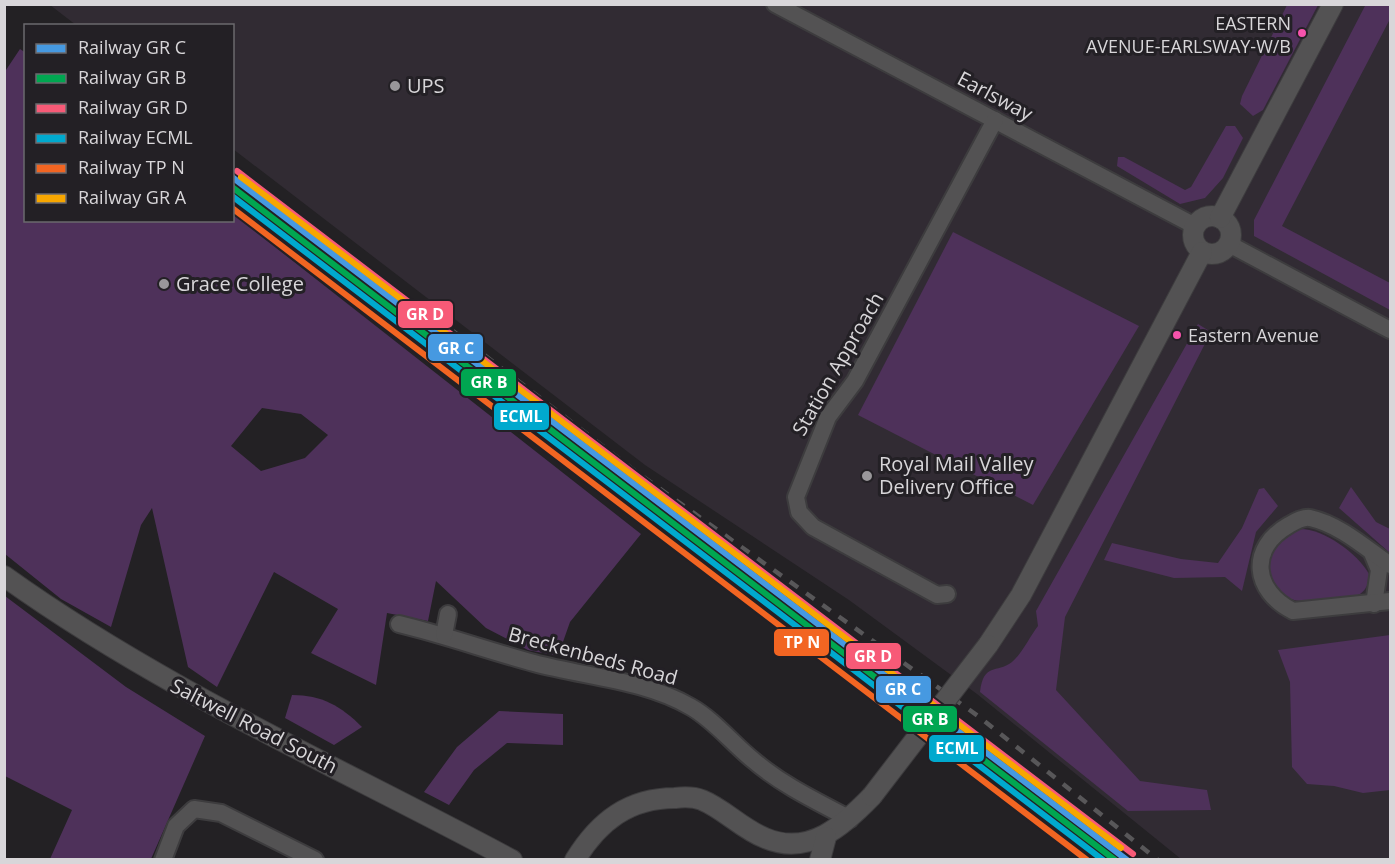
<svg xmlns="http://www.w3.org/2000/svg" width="1395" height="864" viewBox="0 0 1395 864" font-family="'Open Sans',sans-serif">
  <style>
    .built { fill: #312b33 }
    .green { fill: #4e315a; fill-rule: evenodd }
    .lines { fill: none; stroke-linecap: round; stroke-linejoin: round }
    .minor-casing { stroke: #3d3c3e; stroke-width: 20 }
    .tertiary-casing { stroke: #3d3c3e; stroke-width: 22 }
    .minor { stroke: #535253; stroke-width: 16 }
    .tertiary { stroke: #535253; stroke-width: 20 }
    .rail { stroke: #585759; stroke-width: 4.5; stroke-dasharray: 10 10; stroke-linecap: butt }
    .tertiary-bridge-casing { stroke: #3d3c3e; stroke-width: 22; stroke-linecap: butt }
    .tertiary-bridge { stroke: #535253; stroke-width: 20 }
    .rail-1-casing { stroke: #232025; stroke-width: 10 }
    .rail-2-casing { stroke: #232025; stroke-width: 10 }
    .rail-3-casing { stroke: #232025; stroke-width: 10 }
    .rail-4-casing { stroke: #232025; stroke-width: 10 }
    .rail-5-casing { stroke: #232025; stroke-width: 10 }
    .rail-6-casing { stroke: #232025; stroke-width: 10 }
    .rail-1 { stroke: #4699e1; stroke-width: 6 }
    .rail-2 { stroke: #00a651; stroke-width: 6 }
    .rail-3 { stroke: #f75a77; stroke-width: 6 }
    .rail-4 { stroke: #00a9ce; stroke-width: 6 }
    .rail-5 { stroke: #f26522; stroke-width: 6 }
    .rail-6 { stroke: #f7a600; stroke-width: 6 }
    .bus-dot { fill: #f653ac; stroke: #232025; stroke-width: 2 }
    .poi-dot { fill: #99979a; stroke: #232025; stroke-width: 2 }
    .labels { text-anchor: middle; stroke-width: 6; stroke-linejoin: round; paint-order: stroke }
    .bus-label { font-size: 18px; fill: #d8d6d9; stroke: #232025; text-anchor: end }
    .poi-label { font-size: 20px; fill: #d8d6d9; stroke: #232025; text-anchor: start }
    .street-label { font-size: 20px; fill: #d8d6d9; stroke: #232025 }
    .line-badge { stroke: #232025; stroke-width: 2 }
    .badge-label { font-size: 16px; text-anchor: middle; font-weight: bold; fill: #fff }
  </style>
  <rect width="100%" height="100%" fill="#232124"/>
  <polygon class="built" points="50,5 1390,5 1390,859 1181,859 977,694 849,600 645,465 233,149 232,26 76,25"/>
  <g class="green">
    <polygon points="1366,4 1390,5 1390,19 1282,226 1390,283 1390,310 1254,236 1254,220"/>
    <polygon points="1287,5 1318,5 1263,110 1253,116 1240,104 1242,96"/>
    <path d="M20 49 26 53V220H232L233 214 641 534 570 622 558 656 528 650 486 628 436 581 428 621 387 613 376 685 311 653 338 609 274 572 217 687 188 667 152 508 141 525 111 627 61 599 5 554 4 73ZM262 408 301 414 328 435 305 458 261 471 231 446Z"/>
    <polygon points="1226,126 1235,126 1243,138 1223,178 1205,198 1180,204 1117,166 1118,157 1124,157 1185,190 1191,187"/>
    <polygon points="953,232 1139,326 1033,505 858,415"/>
    <path d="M1198 324 1211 332 1065 617 1056 690 1140 781 1207 790 1211 810 1128 811 980 692C984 662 996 674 1012 662 1022 654 1030 636 1038 626L1036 611Z"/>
    <polygon points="1351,487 1376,522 1390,529 1390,553 1339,508"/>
    <polygon points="1264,488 1278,506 1256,532 1242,591 1225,577 1174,578 1104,560 1112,543 1181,559 1218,563 1242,528 1259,489"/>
    <path d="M1300 529C1324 529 1357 553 1369 574 1369 582 1367 589 1360 594 1349 600 1302 604 1291 599 1256 582 1267 541 1300 529Z"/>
    <polygon points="5,596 126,687 205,736 151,859 50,859 72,810 5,776"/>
    <polygon points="1390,635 1390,790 1363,793 1334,786 1307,784 1292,767 1290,682 1278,650"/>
    <path d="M292 695C322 695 341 706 362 727L334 745 285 718Z"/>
    <polygon points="499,711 563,714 563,745 507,743 474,770 449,805 424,792 457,747"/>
  </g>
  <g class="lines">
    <defs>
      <g id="minor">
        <polyline points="775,4 1195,226"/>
        <polyline points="1229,244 1390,330"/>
        <polyline points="1372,553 1379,570 1374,604"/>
        <path d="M1390 565C1367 549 1339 524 1310 518 1304 517 1294 522 1289 525 1248 548 1253 591 1293 611L1390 601"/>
        <polyline points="947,594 937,595 813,527 799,512 796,497 828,417 855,381 995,120"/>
        <path d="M399 624C445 635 489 651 534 663 586 677 645 680 691 707 714 720 733 744 753 760 782 785 816 801 850 819"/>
        <polyline points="444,635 448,614"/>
        <polyline points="163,860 176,826 194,809 221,813 315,860"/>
      </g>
      <g id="tertiary">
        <circle cx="1212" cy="235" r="19"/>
        <polyline points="1220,218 1333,4"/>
        <path d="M4 576C163 690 341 768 512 860"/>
        <polyline points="988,645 1021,595 1202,252"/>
        <path d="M575 860C599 821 629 798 675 798 683 797 694 797 702 800 724 809 742 829 765 838 809 857 844 825 872 796"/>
        <polyline points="820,860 826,837"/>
      </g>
    </defs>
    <use href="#minor" class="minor-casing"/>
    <use href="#tertiary" class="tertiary-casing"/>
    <use href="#minor" class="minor"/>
    <use href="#tertiary" class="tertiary"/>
    <polyline class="rail" points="453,331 635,471 978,716 1158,860"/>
    <defs>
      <polyline id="tertiary-bridge" points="872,796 988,645"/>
    </defs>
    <use href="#tertiary-bridge" class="tertiary-bridge-casing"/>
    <use href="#tertiary-bridge" class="tertiary-bridge"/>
    <defs>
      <polyline id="rail-1" points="232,177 1127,860"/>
      <polyline id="rail-2" points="232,187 1115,860"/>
      <polyline id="rail-3" points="237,171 1133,854"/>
      <polyline id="rail-4" points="232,196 1103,860"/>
      <polyline id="rail-5" points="232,208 1087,860"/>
      <polyline id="rail-6" points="241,177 1121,848"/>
    </defs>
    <use href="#rail-1" class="rail-1-casing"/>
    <use href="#rail-2" class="rail-2-casing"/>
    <use href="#rail-3" class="rail-3-casing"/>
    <use href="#rail-4" class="rail-4-casing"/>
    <use href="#rail-5" class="rail-5-casing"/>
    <use href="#rail-6" class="rail-6-casing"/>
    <use href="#rail-1" class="rail-1"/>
    <use href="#rail-2" class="rail-2"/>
    <use href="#rail-3" class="rail-3"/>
    <use href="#rail-4" class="rail-4"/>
    <use href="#rail-5" class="rail-5"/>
    <use href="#rail-6" class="rail-6"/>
  </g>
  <g class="bus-dot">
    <circle cx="1302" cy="33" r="5"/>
    <circle cx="1177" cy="335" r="5"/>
  </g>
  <g class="poi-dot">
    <circle cx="395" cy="86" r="6"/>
    <circle cx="164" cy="284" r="6"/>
    <circle cx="867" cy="476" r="6"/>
  </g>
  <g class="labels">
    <g class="bus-label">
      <text x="1291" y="30">EASTERN<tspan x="1291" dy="23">AVENUE-EARLSWAY-W/B</tspan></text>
      <text x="1188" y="342" text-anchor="start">Eastern Avenue</text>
    </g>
    <g class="poi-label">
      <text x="407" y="93">UPS</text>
      <text x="176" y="291">Grace College</text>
      <text x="879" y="471">Royal Mail Valley<tspan x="879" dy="23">Delivery Office</tspan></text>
    </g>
    <g class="street-label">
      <text transform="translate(995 96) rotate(28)" y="7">Earlsway</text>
      <text transform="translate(838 364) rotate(-60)" y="7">Station Approach</text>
      <text transform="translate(593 656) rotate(15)" y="7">Breckenbeds Road</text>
      <text transform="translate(254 726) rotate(27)" y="7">Saltwell Road South</text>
    </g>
  </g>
  <g class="line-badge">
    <rect x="397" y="300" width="57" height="29" rx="6" fill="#f75a77"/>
    <rect x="427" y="333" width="57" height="29" rx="6" fill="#4699e1"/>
    <rect x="460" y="368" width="57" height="29" rx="6" fill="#00a651"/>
    <rect x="493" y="402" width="57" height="29" rx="6" fill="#00a9ce"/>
    <rect x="773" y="628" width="57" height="29" rx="6" fill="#f26522"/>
    <rect x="845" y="642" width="57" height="28" rx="6" fill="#f75a77"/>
    <rect x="875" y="675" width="57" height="29" rx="6" fill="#4699e1"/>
    <rect x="902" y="705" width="56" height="28" rx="6" fill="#00a651"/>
    <rect x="928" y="734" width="57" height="29" rx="6" fill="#00a9ce"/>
  </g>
  <g class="badge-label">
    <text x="425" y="320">GR D</text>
    <text x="456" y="354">GR C</text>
    <text x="489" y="388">GR B</text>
    <text x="521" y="422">ECML</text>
    <text x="802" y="648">TP N</text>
    <text x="873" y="662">GR D</text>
    <text x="903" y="695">GR C</text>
    <text x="930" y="725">GR B</text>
    <text x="957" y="754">ECML</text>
  </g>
  <rect width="1395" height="864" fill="none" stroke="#d8d6d9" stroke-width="12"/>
  <rect x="24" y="24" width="210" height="198" fill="#232025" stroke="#6b696d" stroke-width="1.5"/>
  <rect x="36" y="44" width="30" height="9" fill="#4699e1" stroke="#6b696d" stroke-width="1.5"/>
  <text x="78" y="54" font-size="18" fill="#d8d6d9">Railway GR C</text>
  <rect x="36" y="74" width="30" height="9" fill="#00a651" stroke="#6b696d" stroke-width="1.5"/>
  <text x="78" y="84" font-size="18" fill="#d8d6d9">Railway GR B</text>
  <rect x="36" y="104" width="30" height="9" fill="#f75a77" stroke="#6b696d" stroke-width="1.5"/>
  <text x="78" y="114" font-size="18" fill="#d8d6d9">Railway GR D</text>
  <rect x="36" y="134" width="30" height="9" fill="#00a9ce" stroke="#6b696d" stroke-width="1.5"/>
  <text x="78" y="144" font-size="18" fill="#d8d6d9">Railway ECML</text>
  <rect x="36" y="164" width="30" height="9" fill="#f26522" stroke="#6b696d" stroke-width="1.5"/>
  <text x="78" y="174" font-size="18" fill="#d8d6d9">Railway TP N</text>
  <rect x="36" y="194" width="30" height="9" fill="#f7a600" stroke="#6b696d" stroke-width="1.5"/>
  <text x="78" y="204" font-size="18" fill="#d8d6d9">Railway GR A</text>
</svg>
